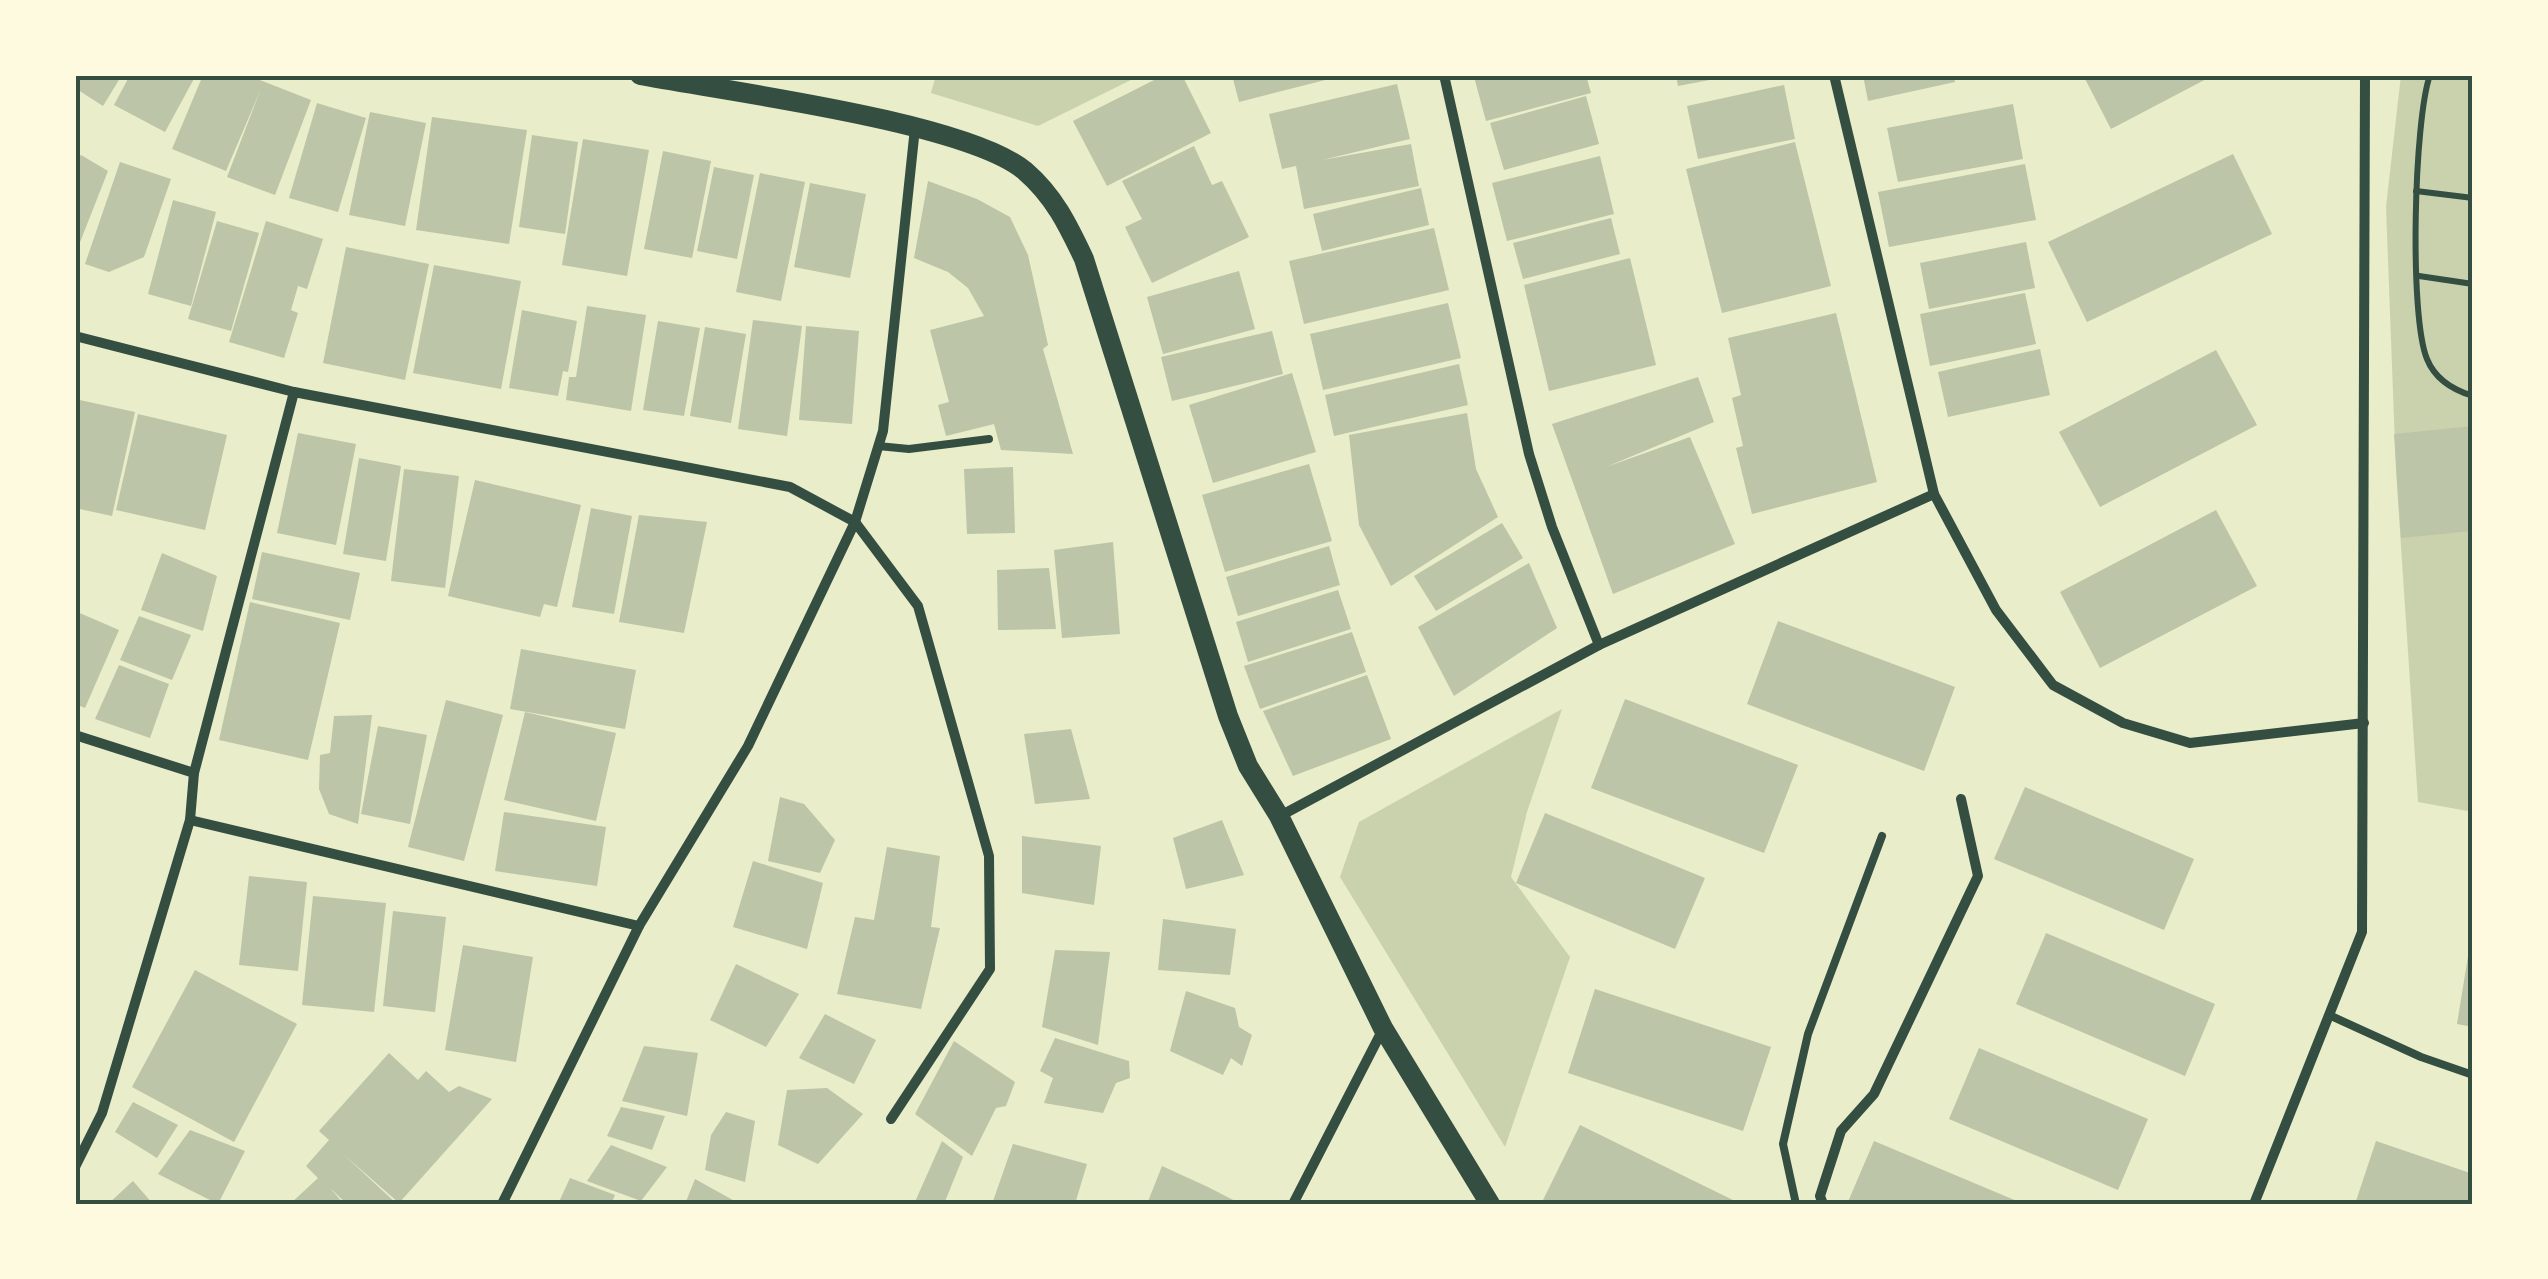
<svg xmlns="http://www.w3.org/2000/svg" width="2548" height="1279" viewBox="0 0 2548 1279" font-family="Montserrat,sans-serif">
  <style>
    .green { fill: #cad2ad }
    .building { fill: #bcc5a7 }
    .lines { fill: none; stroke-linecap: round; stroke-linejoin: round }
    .path { stroke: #344e41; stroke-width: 6 }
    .service { stroke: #344e41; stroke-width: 8 }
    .minor { stroke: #344e41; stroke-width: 10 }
    .secondary { stroke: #344e41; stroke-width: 20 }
    .neatline { fill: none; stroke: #344e41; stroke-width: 4 }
  </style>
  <rect width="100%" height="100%" fill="#e9edc9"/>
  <g class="green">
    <polygon points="936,75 1141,75 1038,126 931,93"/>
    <polygon points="2401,75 2473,75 2473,812 2418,802 2396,471 2386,207"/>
    <polygon points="1562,709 1527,812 1511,877 1570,957 1505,1147 1340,877 1359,822"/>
  </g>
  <g class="building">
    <polygon points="75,75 122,75 103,106 75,88"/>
    <polygon points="130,75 196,75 165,132 114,105"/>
    <polygon points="203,75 247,75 311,100 275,195 227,177 260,91 226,171 172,149"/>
    <polygon points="1164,75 1182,75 1211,133 1107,186 1073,121"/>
    <polygon points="1232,75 1341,75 1341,76 1239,102"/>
    <polygon points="1483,75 1586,75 1591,93 1486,121 1474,77"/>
    <polygon points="1676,75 1725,75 1725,77 1678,86"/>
    <polygon points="1863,75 1954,75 1955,82 1868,101"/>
    <polygon points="2083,75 2214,75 2111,129"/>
    <polygon points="1397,84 1410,139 1322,160 1411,144 1419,186 1304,209 1296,166 1282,169 1269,114"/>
    <polygon points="1784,85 1795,139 1698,159 1687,106"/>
    <polygon points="1586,96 1599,144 1504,170 1490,123"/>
    <polygon points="317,103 366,118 338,212 289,198"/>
    <polygon points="2013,104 2023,159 1898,182 1887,128"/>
    <polygon points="370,112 426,123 405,226 349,215"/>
    <polygon points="432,117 527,130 509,244 416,230"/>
    <polygon points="532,135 578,142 565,234 519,227"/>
    <polygon points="583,139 649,150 627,276 562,265"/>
    <polygon points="1795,142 1831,286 1722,313 1686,169"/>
    <polygon points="1194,146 1212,185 1222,181 1249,237 1152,283 1125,227 1142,219 1122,181"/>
    <polygon points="663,151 711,161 692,258 644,249"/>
    <polygon points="2233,154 2272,234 2087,322 2048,242"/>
    <polygon points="81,155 108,171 75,255 75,162"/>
    <polygon points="1600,156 1614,214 1507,241 1492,183"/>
    <polygon points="120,162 171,179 144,257 109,272 85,264"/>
    <polygon points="2025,164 2036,220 1889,247 1878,192"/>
    <polygon points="714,167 754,175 737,259 697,251"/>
    <polygon points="760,173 805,182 781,301 736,292"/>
    <polygon points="928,181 977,199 1010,217 1028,255 1048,345 1043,349 1073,454 1001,450 994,424 946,436 938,405 949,402 930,330 984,316 968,288 948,272 914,258"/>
    <polygon points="810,183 866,194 850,278 794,267"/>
    <polygon points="1421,188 1429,225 1322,251 1313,214"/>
    <polygon points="173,200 216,212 191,306 148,294"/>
    <polygon points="1611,218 1620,254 1523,279 1513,243"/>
    <polygon points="217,221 259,233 231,331 188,319"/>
    <polygon points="266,221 323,239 307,289 298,286 291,310 298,313 284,358 229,342"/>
    <polygon points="1434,228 1449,290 1304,324 1289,261"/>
    <polygon points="2026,242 2035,288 1929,309 1920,263"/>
    <polygon points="346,247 429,264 405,380 323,363"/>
    <polygon points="1630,258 1656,365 1549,391 1524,285"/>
    <polygon points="434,265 521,281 501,389 413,373"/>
    <polygon points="1239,271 1255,329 1163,354 1147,297"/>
    <polygon points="2025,293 2036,344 1930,366 1920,314"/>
    <polygon points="1448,303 1461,358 1323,390 1310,334"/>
    <polygon points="587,306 646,315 631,411 566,400 569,377 576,377"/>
    <polygon points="522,310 577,321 568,372 563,371 558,396 509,388"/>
    <polygon points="1836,313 1877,482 1752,514 1736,448 1743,446 1732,398 1741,395 1728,338"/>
    <polygon points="753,320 802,326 787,436 738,429"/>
    <polygon points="658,321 700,328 684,416 643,410"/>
    <polygon points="806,326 859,331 852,424 799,420"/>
    <polygon points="705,327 746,334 731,423 690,416"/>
    <polygon points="1272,331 1283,374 1172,401 1161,357"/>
    <polygon points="2040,349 2050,395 1948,417 1938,372"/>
    <polygon points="2216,350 2257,425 2100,507 2059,432"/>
    <polygon points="1459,364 1468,405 1334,436 1325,395"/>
    <polygon points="1292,373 1316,452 1213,483 1189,405"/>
    <polygon points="1698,377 1714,422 1606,467 1690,437 1735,544 1613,594 1552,424"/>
    <polygon points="75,399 135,412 112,516 75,508"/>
    <polygon points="1467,413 1476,469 1498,517 1391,586 1359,525 1349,435"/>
    <polygon points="138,414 227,435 205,530 116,510"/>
    <polygon points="2473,426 2473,531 2401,538 2394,434"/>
    <polygon points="298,433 356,444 336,545 277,533"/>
    <polygon points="359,458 401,466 386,561 343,554"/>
    <polygon points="1309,464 1332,541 1225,572 1202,495"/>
    <polygon points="1013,467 1015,533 967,534 964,469"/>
    <polygon points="404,469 459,476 445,588 391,581"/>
    <polygon points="475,480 581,505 557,607 544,604 540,617 448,596"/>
    <polygon points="591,508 632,516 614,614 572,607"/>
    <polygon points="2216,510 2257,586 2100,668 2060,592"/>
    <polygon points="639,515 707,522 684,633 619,622"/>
    <polygon points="1502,523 1523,558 1436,611 1414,576"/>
    <polygon points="1113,542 1120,634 1062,638 1054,550"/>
    <polygon points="1329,546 1340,585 1238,616 1226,577"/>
    <polygon points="262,552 360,573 350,620 252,599"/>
    <polygon points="162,553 217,576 203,631 141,610"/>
    <polygon points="1529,563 1557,628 1454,696 1418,627"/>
    <polygon points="1049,568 1056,629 998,630 997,570"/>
    <polygon points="1338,590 1351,629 1248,662 1236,622"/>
    <polygon points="250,602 340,623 308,760 219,740"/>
    <polygon points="75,611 119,630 85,708 75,704"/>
    <polygon points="139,616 191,635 172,680 120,660"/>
    <polygon points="1778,621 1955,687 1924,771 1747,704"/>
    <polygon points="1352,632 1366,672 1260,709 1244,666"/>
    <polygon points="521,649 636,670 625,729 510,709"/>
    <polygon points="119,665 169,684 150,738 95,719"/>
    <polygon points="1367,675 1391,739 1293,776 1263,711"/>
    <polygon points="1625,699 1798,765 1764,853 1591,788"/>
    <polygon points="446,700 503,715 464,861 408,847"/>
    <polygon points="525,712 616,733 596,821 504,800"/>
    <polygon points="372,715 358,824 329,814 319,789 320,755 330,753 334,716"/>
    <polygon points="378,726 427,735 410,824 361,814"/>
    <polygon points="1071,729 1090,799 1035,804 1024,734"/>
    <polygon points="2025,787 2194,859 2164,930 1994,859"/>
    <polygon points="780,797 804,804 835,840 820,873 768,861"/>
    <polygon points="504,812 606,827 597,886 495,871"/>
    <polygon points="1545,813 1705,878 1675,949 1516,883"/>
    <polygon points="1222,820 1244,875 1186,889 1173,838"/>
    <polygon points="1022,836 1101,846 1094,905 1022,893"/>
    <polygon points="887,847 940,856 931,927 940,928 921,1009 837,994 855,917 874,920"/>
    <polygon points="753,861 823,883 807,949 733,927"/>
    <polygon points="249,876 307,882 298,971 239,965"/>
    <polygon points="313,896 386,903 374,1012 302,1005"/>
    <polygon points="393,911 446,917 435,1012 383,1006"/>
    <polygon points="1163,919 1236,929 1230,975 1158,970"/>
    <polygon points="2046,933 2215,1004 2185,1076 2016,1004"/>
    <polygon points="2471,938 2473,938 2473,1027 2457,1024"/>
    <polygon points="463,945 533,957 516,1062 445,1050"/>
    <polygon points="1055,950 1110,952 1098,1045 1042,1027"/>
    <polygon points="736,964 799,994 766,1047 710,1020"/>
    <polygon points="195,970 297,1024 234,1142 132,1087"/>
    <polygon points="1595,989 1771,1047 1743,1131 1568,1073"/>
    <polygon points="1186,991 1235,1008 1239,1027 1252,1035 1242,1066 1231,1058 1223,1075 1170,1051"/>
    <polygon points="825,1014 876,1040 854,1084 799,1058"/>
    <polygon points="1055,1038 1129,1061 1130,1078 1116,1083 1103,1113 1044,1103 1053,1078 1040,1071"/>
    <polygon points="954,1041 1015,1082 1006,1106 996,1108 972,1156 915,1114"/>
    <polygon points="644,1046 698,1053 687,1116 622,1101"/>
    <polygon points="1979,1048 2148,1119 2118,1190 1949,1119"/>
    <polygon points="389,1053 418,1080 426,1071 449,1092 459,1086 492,1099 399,1203 342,1153 397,1204 347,1204 330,1188 344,1204 290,1204 318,1178 306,1166 329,1140 319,1131"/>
    <polygon points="827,1088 863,1114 818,1164 778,1145 787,1090"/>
    <polygon points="133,1102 178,1125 157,1158 115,1132"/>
    <polygon points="621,1107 665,1116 652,1150 607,1136"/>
    <polygon points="726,1112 755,1121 745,1182 705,1170 711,1135"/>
    <polygon points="1580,1125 1741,1204 1543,1200"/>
    <polygon points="190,1130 245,1151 218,1204 158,1174"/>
    <polygon points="942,1141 963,1157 944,1204 914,1204"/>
    <polygon points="1874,1141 2024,1204 1847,1204"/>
    <polygon points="2376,1141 2473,1174 2473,1204 2355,1204"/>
    <polygon points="1013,1144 1087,1164 1075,1204 992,1204"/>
    <polygon points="611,1145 667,1167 641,1201 587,1181"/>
    <polygon points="1162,1166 1208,1187 1241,1204 1147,1204"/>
    <polygon points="570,1178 615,1195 611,1204 558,1204"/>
    <polygon points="695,1179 740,1204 685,1204"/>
    <polygon points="133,1181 153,1204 108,1204"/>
  </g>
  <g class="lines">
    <g class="path">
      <path d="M2430 75C2414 120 2409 316 2427 359 2435 379 2453 390 2473 396"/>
      <polyline points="2416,191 2473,198"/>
      <polyline points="2419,276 2473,284"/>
    </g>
    <g class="service">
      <polyline points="878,446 909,449 989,439"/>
      <polyline points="2329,1015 2421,1057 2473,1075"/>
      <polyline points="1796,1204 1783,1144 1808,1034 1882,836"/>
    </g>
    <g class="minor">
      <polyline points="1444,75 1529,454 1552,527 1599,645"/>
      <polyline points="1834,75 1934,494 1996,610 2053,685 2123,723 2190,743 2364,723"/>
      <polyline points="75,336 294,392 790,487 855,522 918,606 989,856 990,969 891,1119"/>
      <polyline points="75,735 194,773"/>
      <polyline points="1280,816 1599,645 1934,494"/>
      <polyline points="190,820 639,926"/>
      <polyline points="75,1167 102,1113 190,820 194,773 294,392"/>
      <polyline points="502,1204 639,926 748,746 855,522 883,431 915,128"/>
      <polyline points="1293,1204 1383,1029"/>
      <polyline points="1823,1204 1820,1196 1841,1131 1874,1094 1978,876 1961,799"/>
      <polyline points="2254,1204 2362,932 2365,75"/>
    </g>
    <path class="secondary" d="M640 75C724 91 967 122 1025 171 1054 196 1068 225 1084 259L1228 716 1248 766 1279 816 1383 1028 1490 1204"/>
  </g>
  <rect width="2548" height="1279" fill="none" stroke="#fefae0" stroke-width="155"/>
  <rect x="78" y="78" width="2392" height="1124" class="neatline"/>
</svg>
